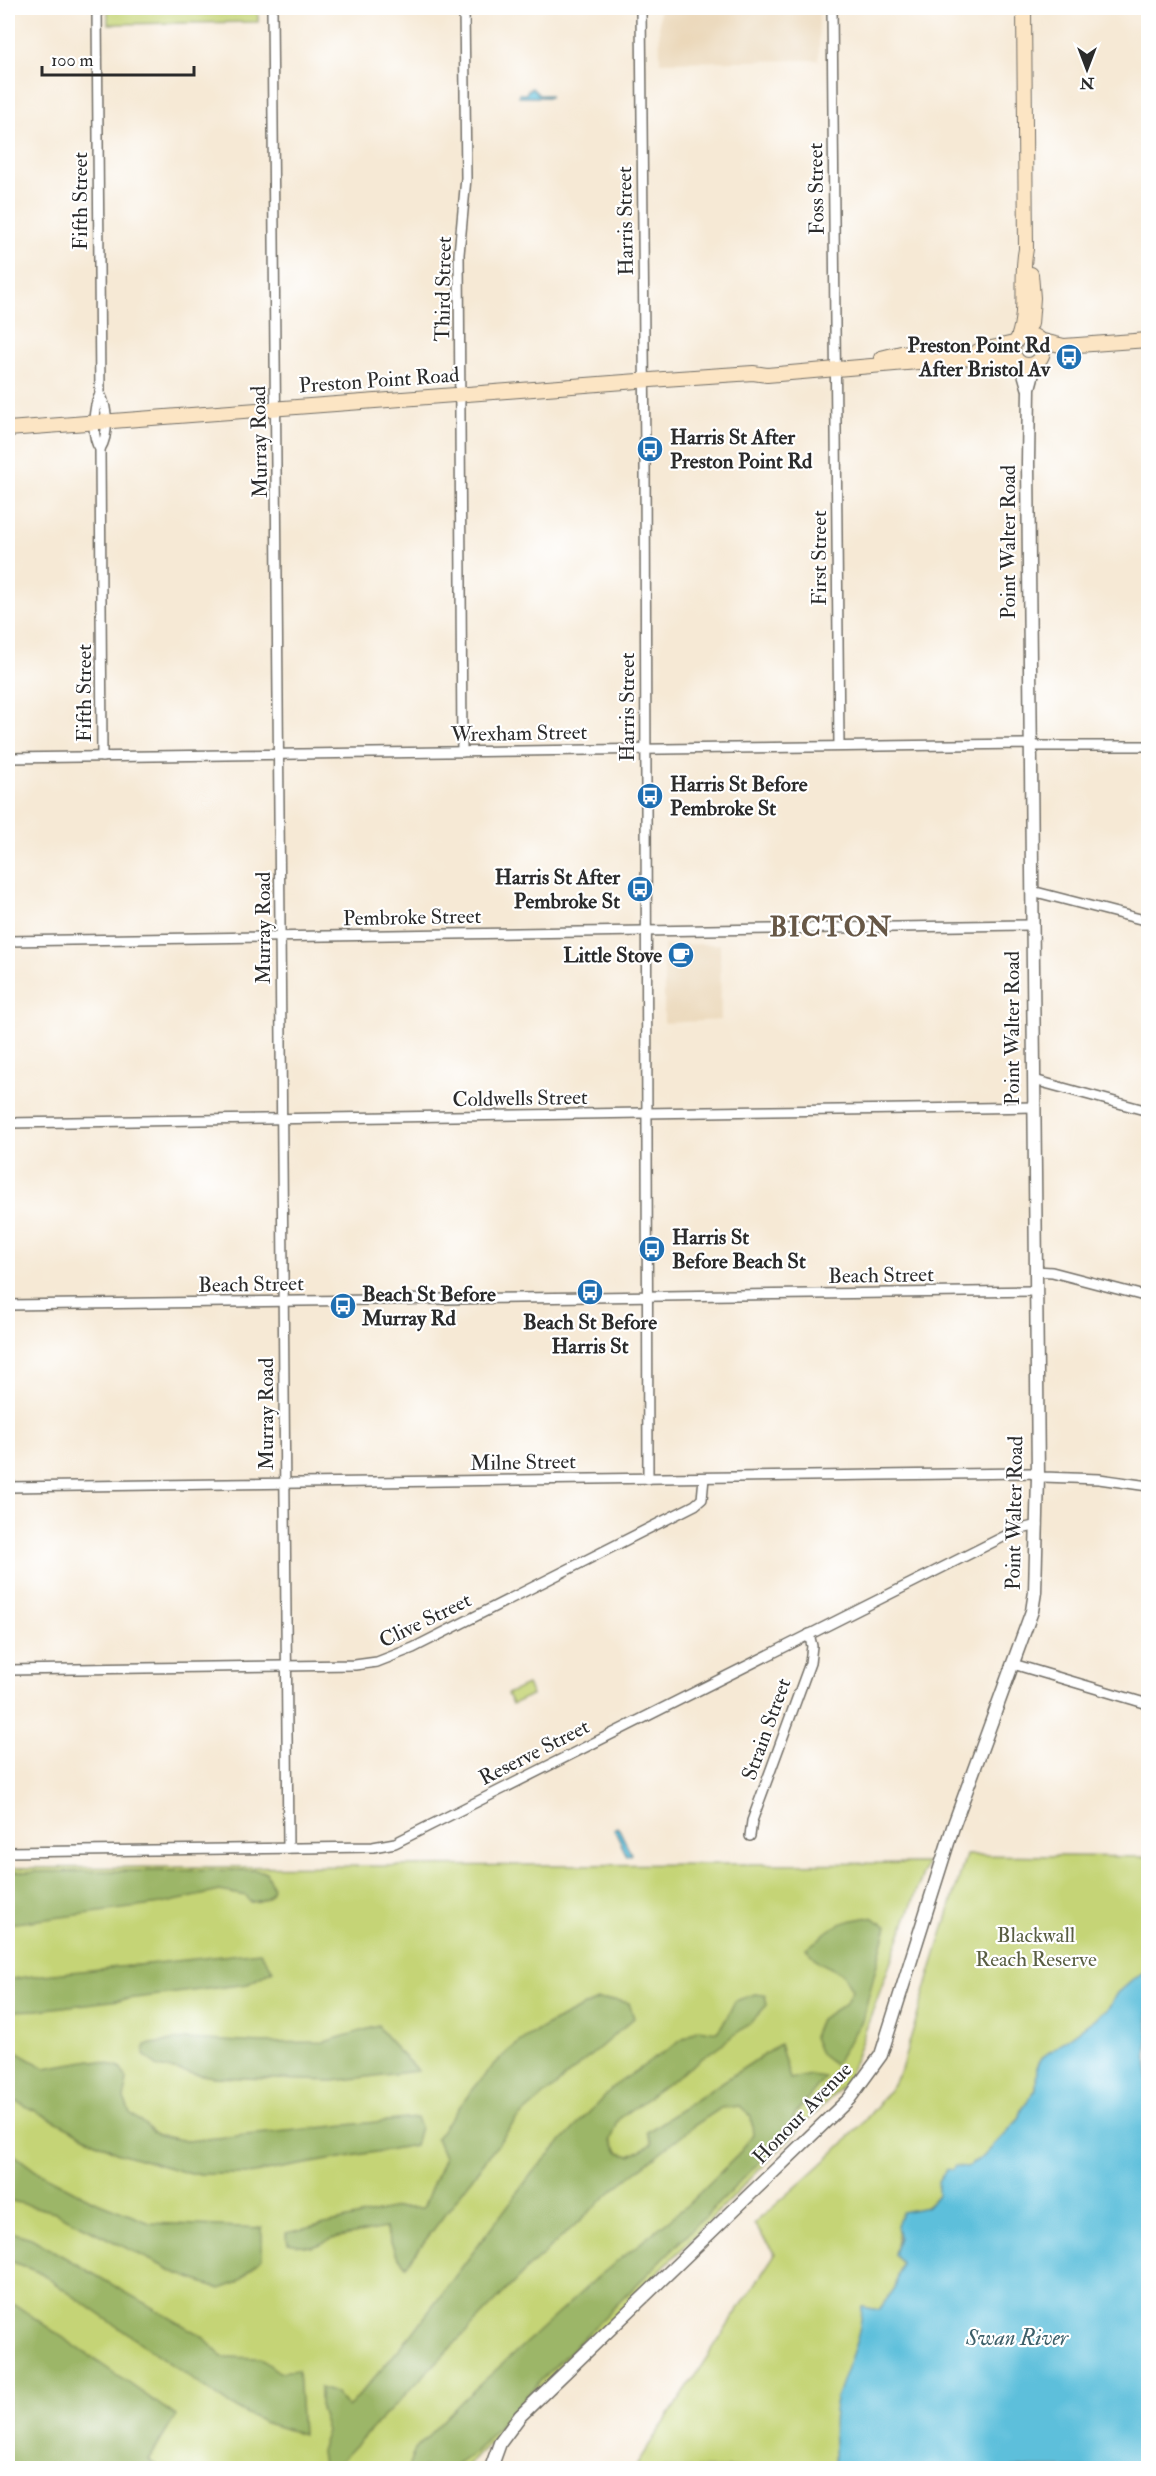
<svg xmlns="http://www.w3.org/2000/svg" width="1156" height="2476" viewBox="0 0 1156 2476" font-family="'IM FELL Double Pica',serif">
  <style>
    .built { fill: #ebd8ba }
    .green { fill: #c5d476; stroke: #788050; stroke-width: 1.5 }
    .forest { fill: #9cb667; stroke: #647049; stroke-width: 1.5 }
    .water { fill: #5dbfdb; stroke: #447583; stroke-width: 1.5 }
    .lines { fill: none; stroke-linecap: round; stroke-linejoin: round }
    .minor-casing { stroke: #726e66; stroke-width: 12 }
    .tertiary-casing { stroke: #726e66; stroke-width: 15 }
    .secondary-casing { stroke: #726e66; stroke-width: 16 }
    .minor { stroke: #fff; stroke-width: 9 }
    .tertiary { stroke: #fff; stroke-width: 12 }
    .secondary { stroke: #fce5c4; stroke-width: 14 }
    .labels { text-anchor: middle; stroke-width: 4.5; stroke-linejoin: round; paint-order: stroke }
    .street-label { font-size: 21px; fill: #2b2b2b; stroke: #fff }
    .poi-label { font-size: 21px; font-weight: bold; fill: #2b2b2b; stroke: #fff; text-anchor: start }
    .park-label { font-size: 21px; fill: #595e42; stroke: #fff }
    .water-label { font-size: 22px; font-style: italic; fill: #3c5f69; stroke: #fff }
    .district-label { font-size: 27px; font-weight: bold; letter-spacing: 1.5px; fill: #665746; stroke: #fff }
  </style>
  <rect width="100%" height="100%" fill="#fff"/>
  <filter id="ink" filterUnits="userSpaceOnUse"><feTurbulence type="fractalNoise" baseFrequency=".0167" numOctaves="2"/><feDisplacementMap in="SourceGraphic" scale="12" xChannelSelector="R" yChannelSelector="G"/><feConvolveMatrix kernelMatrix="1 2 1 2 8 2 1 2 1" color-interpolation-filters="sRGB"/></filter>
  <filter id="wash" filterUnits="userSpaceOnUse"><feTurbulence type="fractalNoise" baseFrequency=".008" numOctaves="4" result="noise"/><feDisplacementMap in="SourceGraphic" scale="24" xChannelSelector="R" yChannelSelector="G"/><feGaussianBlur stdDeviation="1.35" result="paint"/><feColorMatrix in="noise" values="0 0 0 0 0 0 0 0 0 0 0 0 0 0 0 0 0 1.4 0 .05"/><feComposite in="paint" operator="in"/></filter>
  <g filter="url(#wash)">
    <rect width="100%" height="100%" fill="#f6e9d5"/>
    <g class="built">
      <polygon points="659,8 819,8 819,60 660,62"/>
      <polygon points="720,944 721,1020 664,1023 664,945"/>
    </g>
    <g class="green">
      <polygon points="108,8 258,8 258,22 108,24"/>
      <polygon points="527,1685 532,1695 512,1704 507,1694"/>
      <path d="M966 1855 1148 1857V1971L1134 1979 1118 1993 1107 2010 1040 2059 1037 2065 1036 2089 1023 2107 1019 2119 983 2157 967 2167 962 2168 927 2207 902 2213C896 2228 899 2238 894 2254L901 2263 895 2288 879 2310 862 2307 861 2332 836 2401 834 2468H634L775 2254 754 2224C806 2177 864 2133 900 2073Z"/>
      <polygon points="927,1863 847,2081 465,2468 117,2468 8,2404 8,1868"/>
    </g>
    <g class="forest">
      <path d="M254 1870 266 1872 273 1888C270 1899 261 1902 250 1902L246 1896 220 1891 161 1904 8 1924V1872Z"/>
      <path d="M871 1917 887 1926 862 2021 834 2065 820 2054 813 2037 820 2019 845 2004 852 1990 843 1974 819 1962 806 1948C814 1944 819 1939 825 1933 838 1922 856 1919 871 1917Z"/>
      <polygon points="260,1952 273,1970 248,1984 38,2010 8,2011 8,1980 25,1977"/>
      <polygon points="755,1994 765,1995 767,2005 749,2024 619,2119 611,2140 619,2153 630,2156 652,2144 647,2132 780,2044 790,2079 811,2075 825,2077 795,2114 787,2135 545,2376 474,2453 452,2468 408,2468 415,2449 464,2399 599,2276 685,2207 738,2155 753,2134 751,2116 740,2106 721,2108 692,2127 613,2190 527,2269 337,2465 322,2464 320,2451 327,2431 320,2408 320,2388 335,2393 348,2408 412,2334 533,2172 614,2086 698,2029 717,2032 725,2021 735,2001"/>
      <path d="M597 2000H616L629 2003 634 2018 516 2120 406 2266 396 2254 385 2228 338 2237 312 2247 288 2243 286 2233 395 2208H423L444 2157 436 2138C457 2110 479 2079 504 2055 526 2034 569 2013 597 2000Z"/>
      <polygon points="378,2026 397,2050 418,2071 333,2081 213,2077 158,2067 144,2055 145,2045 186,2039 261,2043 324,2042"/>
      <polygon points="8,2047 45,2068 91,2060 120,2067 127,2079 124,2099 130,2113 158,2135 187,2141 416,2118 420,2127 415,2145 248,2174 191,2174 116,2152 8,2097"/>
      <polygon points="8,2150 36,2171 94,2201 150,2223 262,2228 262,2258 237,2283 220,2289 174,2272 55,2212 8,2200"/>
      <polygon points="8,2231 31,2238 202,2336 222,2357 260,2358 279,2372 298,2370 302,2434 263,2422 227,2403 40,2273 8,2260"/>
      <polygon points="8,2303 17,2306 176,2416 149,2460 162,2468 8,2468"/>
    </g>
    <g class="water">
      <polygon points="532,88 539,95 550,95 550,97 519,97 519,94 526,94 528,90"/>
      <polygon points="618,1827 631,1854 627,1856 614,1829"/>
      <path d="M1148 1971V2468H834C836 2446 830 2422 836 2399 845 2368 862 2339 862 2307L879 2310 895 2288 901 2263 894 2254 899 2238 897 2225 902 2212 927 2207 938 2195V2182L947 2169 952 2170 955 2166 967 2167 983 2157 1019 2119 1023 2107 1036 2089 1037 2065 1040 2059 1107 2010 1118 1993 1134 1979Z"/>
    </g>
  </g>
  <g filter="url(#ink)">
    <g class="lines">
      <defs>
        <g id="minor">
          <path d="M97 8 100 394C93 408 91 437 100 449L102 757"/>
          <polyline points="272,8 288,1848"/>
          <polyline points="641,8 645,455 648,1479"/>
          <polyline points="832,8 839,746"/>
          <path d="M100 394C108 408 109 435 100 449"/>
          <polyline points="462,752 459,254 466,178 464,8"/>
          <polyline points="8,758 1023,744 1037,746 1148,746"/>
          <polyline points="1032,891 1148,921"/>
          <polyline points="8,941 1032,925"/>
          <polyline points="1034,1080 1148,1111"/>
          <polyline points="8,1123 1034,1107"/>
          <polyline points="1035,1271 1052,1272 1148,1297"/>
          <polyline points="8,1305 1036,1291"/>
          <polyline points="8,1487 1030,1473 1043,1477 1099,1479 1148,1486"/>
          <polyline points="1013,1664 1148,1704"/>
          <polyline points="8,1670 355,1665 377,1662 413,1648 695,1505 702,1499 704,1478"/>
          <polyline points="750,1836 752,1821 810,1663 812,1646 809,1634"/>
          <polyline points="8,1852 373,1847 395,1843 1017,1530 1038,1525"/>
        </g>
        <g id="tertiary">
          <polyline points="1021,363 1028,387"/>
          <polyline points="491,2468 500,2443 520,2416 849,2099 881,2055 953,1827 1032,1611 1035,1592 1038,1476 1028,463 1029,388 1036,362"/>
        </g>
        <g id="secondary">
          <polyline points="1031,274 1033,298 1031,324"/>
          <circle cx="1028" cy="350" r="15"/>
          <path d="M1018 338C1028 310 1020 278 1026 249L1024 8"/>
          <polyline points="1039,340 1064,346 1148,340"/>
          <polyline points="978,351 1014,343"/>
          <polyline points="881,358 901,353 927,357"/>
          <polyline points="8,429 664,379 753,373 767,375 941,360 988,357 1016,359"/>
        </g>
      </defs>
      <use href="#minor" class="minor-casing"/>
      <use href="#tertiary" class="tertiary-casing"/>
      <use href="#secondary" class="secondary-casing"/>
      <use href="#minor" class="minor"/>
      <use href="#tertiary" class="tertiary"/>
      <use href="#secondary" class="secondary"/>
    </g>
  </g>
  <defs>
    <symbol id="bus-disc" viewBox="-11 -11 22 22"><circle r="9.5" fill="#1f6fb2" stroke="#fff"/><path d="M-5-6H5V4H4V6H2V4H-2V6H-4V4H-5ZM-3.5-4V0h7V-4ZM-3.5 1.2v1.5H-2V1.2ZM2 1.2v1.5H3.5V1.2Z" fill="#fff"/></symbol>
    <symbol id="cafe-disc" viewBox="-11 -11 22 22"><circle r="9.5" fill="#1f6fb2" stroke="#fff"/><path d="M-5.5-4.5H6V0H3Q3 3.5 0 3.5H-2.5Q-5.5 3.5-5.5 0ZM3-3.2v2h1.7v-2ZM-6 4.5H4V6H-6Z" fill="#fff"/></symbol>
  </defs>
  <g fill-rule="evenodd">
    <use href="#bus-disc" x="1054" y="342" width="30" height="30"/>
    <use href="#bus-disc" x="635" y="434" width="30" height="30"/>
    <use href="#bus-disc" x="635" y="781" width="30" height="30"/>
    <use href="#bus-disc" x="625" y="874" width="30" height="30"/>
    <use href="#cafe-disc" x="666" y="940" width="30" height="30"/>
    <use href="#bus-disc" x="637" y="1234" width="30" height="30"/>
    <use href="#bus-disc" x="575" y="1277" width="30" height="30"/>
    <use href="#bus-disc" x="328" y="1291" width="30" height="30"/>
  </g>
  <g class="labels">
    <g class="street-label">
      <text transform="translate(816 189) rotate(-91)" y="7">Foss Street</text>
      <text transform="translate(80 201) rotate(-90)" y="7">Fifth Street</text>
      <text transform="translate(625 221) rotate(-91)" y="7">Harris Street</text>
      <text transform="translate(443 289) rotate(-89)" y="7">Third Street</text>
      <text transform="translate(379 380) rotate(-4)" y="7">Preston Point Road</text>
      <text transform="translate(259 442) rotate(-91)" y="7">Murray Road</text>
      <text transform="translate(1008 542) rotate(-90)" y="7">Point Walter Road</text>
      <text transform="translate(819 558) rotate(-90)" y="7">First Street</text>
      <text transform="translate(84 693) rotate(-90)" y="7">Fifth Street</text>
      <text transform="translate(627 707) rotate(-90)" y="7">Harris Street</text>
      <text transform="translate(519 733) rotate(-1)" y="7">Wrexham Street</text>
      <text transform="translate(412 917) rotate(-1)" y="7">Pembroke Street</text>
      <text transform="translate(263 928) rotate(-90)" y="7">Murray Road</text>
      <text transform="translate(1012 1028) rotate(-90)" y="7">Point Walter Road</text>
      <text transform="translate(520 1098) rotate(-1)" y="7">Coldwells Street</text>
      <text transform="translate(881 1275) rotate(-1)" y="7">Beach Street</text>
      <text transform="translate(251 1284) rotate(-1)" y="7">Beach Street</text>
      <text transform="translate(266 1414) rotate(-90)" y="7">Murray Road</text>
      <text transform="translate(523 1462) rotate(-1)" y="7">Milne Street</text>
      <text transform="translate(1014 1513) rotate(-89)" y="7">Point Walter Road</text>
      <text transform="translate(425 1620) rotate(-26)" y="7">Clive Street</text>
      <text transform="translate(766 1729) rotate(-70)" y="7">Strain Street</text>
      <text transform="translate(534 1752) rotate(-27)" y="7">Reserve Street</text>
      <text transform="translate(802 2113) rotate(-46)" y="7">Honour Avenue</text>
    </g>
    <g class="poi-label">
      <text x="1050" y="352" text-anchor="end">Preston Point Rd<tspan x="1050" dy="24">After Bristol Av</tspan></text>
      <text x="670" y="444">Harris St After<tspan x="670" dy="24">Preston Point Rd</tspan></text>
      <text x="670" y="791">Harris St Before<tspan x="670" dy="24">Pembroke St</tspan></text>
      <text x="620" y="884" text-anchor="end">Harris St After<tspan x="620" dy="24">Pembroke St</tspan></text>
      <text x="662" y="962" text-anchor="end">Little Stove</text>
      <text x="672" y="1244">Harris St<tspan x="672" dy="24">Before Beach St</tspan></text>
      <text x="362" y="1301">Beach St Before<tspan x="362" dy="24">Murray Rd</tspan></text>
      <text x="590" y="1329" text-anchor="middle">Beach St Before<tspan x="590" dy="24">Harris St</tspan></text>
    </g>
    <g class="park-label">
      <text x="1036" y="1942">Blackwall<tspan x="1036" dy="24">Reach Reserve</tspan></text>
    </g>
    <g class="water-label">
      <text x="1017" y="2345">Swan River</text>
    </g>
    <g class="district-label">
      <text x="831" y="936">BICTON</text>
    </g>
  </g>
  <rect width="1156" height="2476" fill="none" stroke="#fff" stroke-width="30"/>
  <g transform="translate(1087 69) rotate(180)" stroke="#ffffff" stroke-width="4.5" paint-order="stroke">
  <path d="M0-4.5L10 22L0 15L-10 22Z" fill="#2b2b2b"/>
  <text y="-9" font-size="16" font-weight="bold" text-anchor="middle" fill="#2b2b2b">N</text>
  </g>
  <path d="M42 66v9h152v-9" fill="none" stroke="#2b2b2b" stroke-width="3"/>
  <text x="51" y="66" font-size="18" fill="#2b2b2b" stroke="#ffffff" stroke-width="4.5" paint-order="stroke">100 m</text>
</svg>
